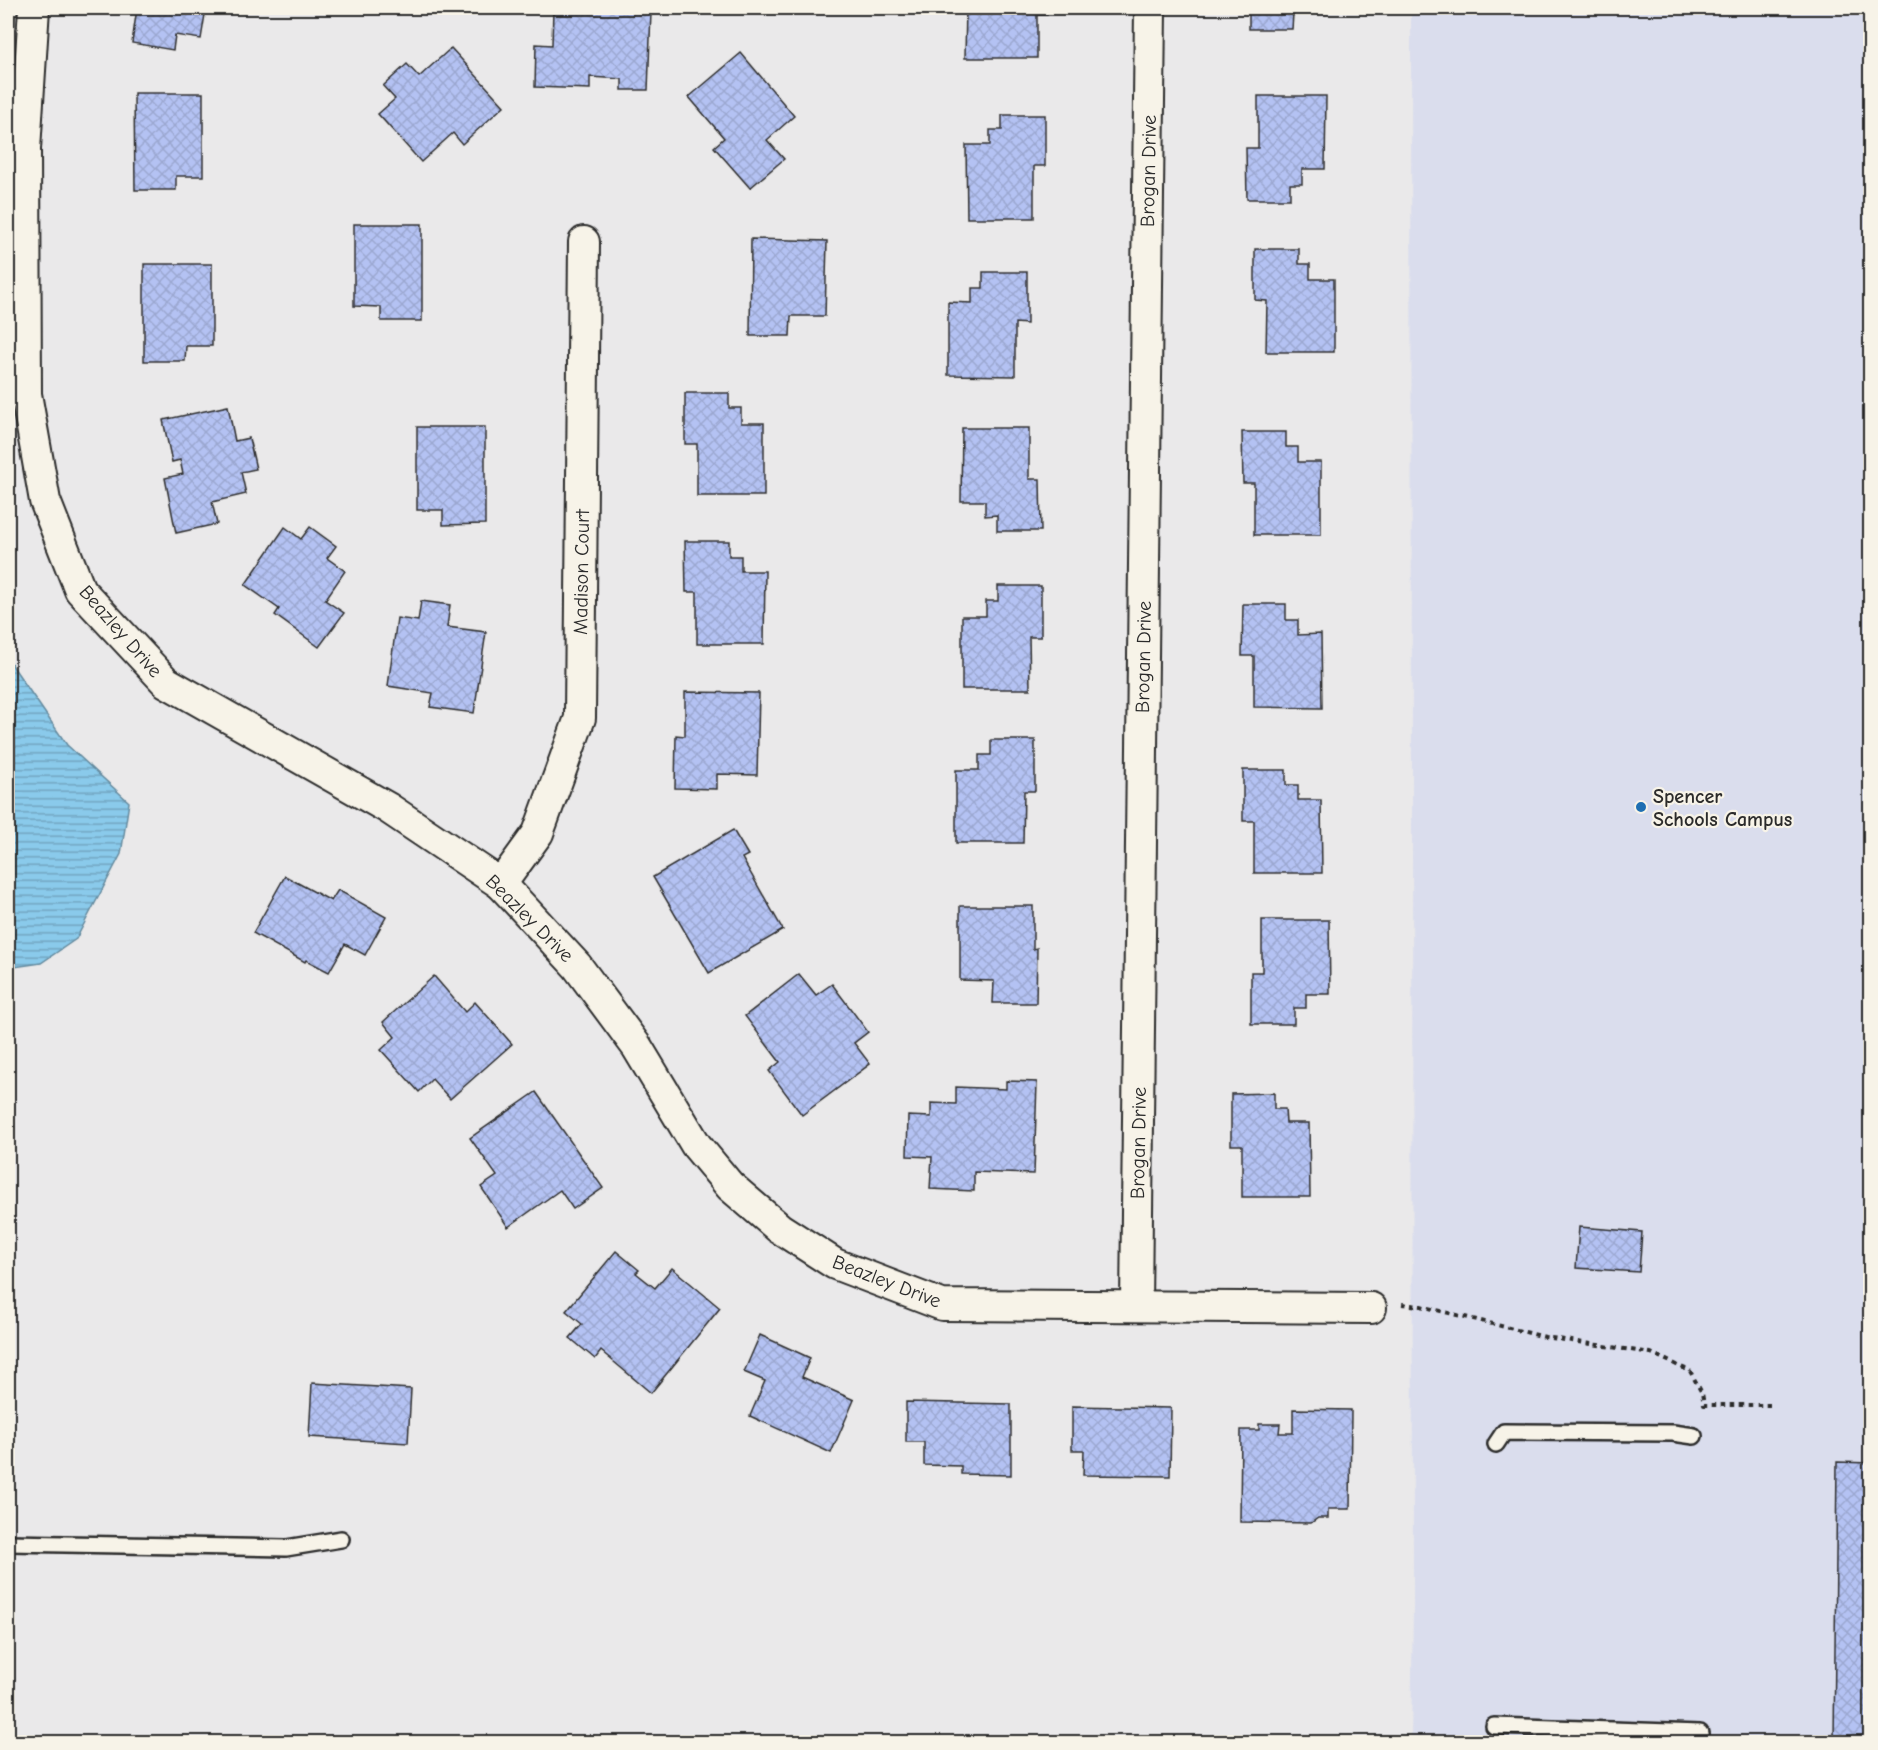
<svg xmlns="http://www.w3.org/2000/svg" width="1878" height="1750" viewBox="0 0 1878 1750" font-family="'Comic Neue',sans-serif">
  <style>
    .built { fill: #dadded }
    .water { fill: url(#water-rules); stroke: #648a9e; stroke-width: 1.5 }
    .building { fill: url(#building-cross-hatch); stroke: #2b2b2b; stroke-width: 1.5 }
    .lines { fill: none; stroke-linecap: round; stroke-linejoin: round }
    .service-casing { stroke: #2b2b2b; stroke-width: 20 }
    .minor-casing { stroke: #2b2b2b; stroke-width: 34 }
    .path { stroke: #2b2b2b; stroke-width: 4; stroke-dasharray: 4.5 4.5; stroke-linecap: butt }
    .service { stroke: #f7f3e8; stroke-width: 15 }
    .minor { stroke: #f7f3e8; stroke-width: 30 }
    .poi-dot { fill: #1f6fb2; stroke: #f7f3e8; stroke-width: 2 }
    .labels { text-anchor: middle; stroke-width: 4.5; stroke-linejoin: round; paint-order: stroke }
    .street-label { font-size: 20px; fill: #2b2b2b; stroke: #f7f3e8 }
    .poi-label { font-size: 20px; font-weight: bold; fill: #2b2b2b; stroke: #f7f3e8; text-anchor: start }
  </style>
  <defs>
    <pattern id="water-rules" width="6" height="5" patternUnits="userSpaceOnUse" patternTransform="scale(1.5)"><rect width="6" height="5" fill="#8acaeb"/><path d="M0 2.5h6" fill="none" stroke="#71a4bf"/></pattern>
    <pattern id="building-cross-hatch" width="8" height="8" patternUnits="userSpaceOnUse" patternTransform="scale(1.5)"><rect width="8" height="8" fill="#b4c2f3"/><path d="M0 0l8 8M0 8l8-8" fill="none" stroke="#9ba7d0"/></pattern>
  </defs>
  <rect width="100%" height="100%" fill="#eae9ea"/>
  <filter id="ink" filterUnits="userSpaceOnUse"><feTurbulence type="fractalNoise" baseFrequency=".0167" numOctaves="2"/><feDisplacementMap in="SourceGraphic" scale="12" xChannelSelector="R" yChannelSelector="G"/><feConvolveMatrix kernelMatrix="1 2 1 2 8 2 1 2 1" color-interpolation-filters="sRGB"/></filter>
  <g filter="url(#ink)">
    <polygon class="built" points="1411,8 1870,8 1870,1742 1411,1742 1413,1606"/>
    <polygon class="water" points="8,657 14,668 67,745 129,802 121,854 76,939 41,963 8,968"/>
    <g class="building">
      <polygon points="137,8 206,8 201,39 175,35 173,50 132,43"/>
      <polygon points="583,8 619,8 619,11 651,12 648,90 622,90 622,79 590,77 590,89 535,87 536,44 552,45 553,10 583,12"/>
      <polygon points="966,8 1047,8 1047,15 1037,15 1037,58 965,58"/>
      <polygon points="1249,8 1327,8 1327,13 1293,14 1292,29 1249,29"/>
      <polygon points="451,48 504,106 462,144 453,133 421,162 378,114 395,99 383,86 407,64 419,77"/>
      <polygon points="741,53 794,116 767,140 784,159 750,188 714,147 724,138 689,97"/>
      <polygon points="134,93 203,93 203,176 176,176 176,190 135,190"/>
      <polygon points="1258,96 1326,96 1325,169 1302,169 1302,184 1290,184 1290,199 1247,199 1246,148 1258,148"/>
      <polygon points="1002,115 1045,115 1045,166 1034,166 1034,218 967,218 966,145 990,145 990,130 1002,130"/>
      <polygon points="354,224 422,224 422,321 381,321 381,307 354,306"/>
      <polygon points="751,239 827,241 825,316 791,316 790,336 750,336"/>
      <polygon points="1255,249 1299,249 1299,264 1310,264 1310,279 1334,279 1334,352 1266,352 1267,301 1255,300"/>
      <polygon points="144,264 212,264 212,346 186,346 185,361 144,361"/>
      <polygon points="983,272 1027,272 1027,324 1015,323 1015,376 948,375 948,302 972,303 972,288 983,288"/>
      <polygon points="685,393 729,393 729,408 741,408 741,423 764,423 764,496 697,496 697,444 685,444"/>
      <polygon points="228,406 235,441 249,438 256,469 241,472 246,494 212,502 217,524 176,533 165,478 183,474 180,460 172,462 163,420"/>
      <polygon points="417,427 485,427 485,524 443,525 443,510 417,510"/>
      <polygon points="962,428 1029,428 1029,479 1040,479 1041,531 997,531 997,515 985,516 985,501 961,501"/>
      <polygon points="1242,432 1286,432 1286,447 1298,447 1298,462 1321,462 1321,535 1254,535 1254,483 1243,483"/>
      <polygon points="285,527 301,539 310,527 336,546 327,558 345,571 325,600 344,613 319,647 275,615 279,609 245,585"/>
      <polygon points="685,541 729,541 729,556 741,556 741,571 765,571 764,644 697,644 697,592 686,592"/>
      <polygon points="998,586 1041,586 1041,637 1029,637 1030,689 962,689 962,616 986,616 986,601 998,601"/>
      <polygon points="421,601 450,605 447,627 486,632 474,713 430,707 433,693 388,686 397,618 418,621"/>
      <polygon points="1243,604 1286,604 1286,620 1298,620 1298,635 1321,634 1322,708 1254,707 1254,656 1242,656"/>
      <polygon points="685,692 759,693 757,775 717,774 717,789 675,788 676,735 685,736"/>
      <polygon points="991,740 1035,740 1035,791 1024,791 1023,843 956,843 956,770 979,770 979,755 991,755"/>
      <polygon points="1243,770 1286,770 1286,785 1298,785 1298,800 1321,800 1322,873 1254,873 1254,821 1243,821"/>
      <polygon points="733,830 748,855 742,858 783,930 709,973 653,877"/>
      <polygon points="285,876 331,901 338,890 386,917 365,955 345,944 329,972 306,960 305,962 253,933"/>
      <polygon points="960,906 1033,906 1033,949 1037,948 1036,1003 993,1003 994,981 960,980"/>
      <polygon points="1262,920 1329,920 1330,994 1306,994 1306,1008 1294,1008 1294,1024 1251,1024 1251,972 1262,972"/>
      <polygon points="799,974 816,995 832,984 868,1032 854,1043 870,1064 802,1115 769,1071 780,1062 745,1016"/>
      <polygon points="434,976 465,1012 475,1002 512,1044 450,1099 432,1079 419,1092 381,1050 395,1037 383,1022"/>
      <polygon points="1006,1081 1037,1082 1034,1174 974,1172 974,1191 930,1189 932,1157 907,1156 908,1116 931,1117 931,1103 956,1104 956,1087 1006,1089"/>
      <polygon points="536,1092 603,1188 573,1209 560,1190 508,1227 481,1187 497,1176 470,1138"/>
      <polygon points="1274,1093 1274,1109 1285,1109 1286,1123 1309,1123 1310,1197 1242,1197 1242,1145 1231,1145 1231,1094"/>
      <polygon points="1579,1227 1642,1232 1639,1272 1576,1268"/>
      <polygon points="616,1251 639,1270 636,1273 655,1288 672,1268 720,1308 651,1393 601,1351 595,1359 570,1338 582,1324 566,1311"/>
      <polygon points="760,1335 810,1358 802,1377 854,1400 831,1453 750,1416 765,1381 744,1372"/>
      <polygon points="312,1383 411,1389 408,1443 309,1437"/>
      <polygon points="906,1402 1011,1404 1011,1475 961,1474 961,1466 924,1465 924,1442 906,1442"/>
      <polygon points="1072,1406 1171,1408 1170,1476 1083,1475 1084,1450 1072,1450"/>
      <polygon points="1293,1409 1351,1410 1350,1509 1328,1509 1328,1518 1318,1518 1311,1523 1240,1522 1241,1430 1259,1430 1259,1424 1280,1424 1279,1433 1293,1433"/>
      <polygon points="1837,1462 1870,1463 1870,1742 1834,1742"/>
    </g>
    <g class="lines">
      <defs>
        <g id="service">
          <polyline points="1496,1444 1504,1432 1673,1433 1694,1436"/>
          <polyline points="8,1543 286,1548 341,1539"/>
          <polyline points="1494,1726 1700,1733 1700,1742"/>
        </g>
        <g id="minor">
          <polyline points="34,8 25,149 26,394 45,501 80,590 166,682 388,808 501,884 577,966 637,1047 696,1145 730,1186 779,1228 835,1264 942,1305 1371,1308"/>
          <polyline points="501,884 538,833 580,718 584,242"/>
          <polyline points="1136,1306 1150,8"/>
        </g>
      </defs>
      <use href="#service" class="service-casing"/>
      <use href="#minor" class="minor-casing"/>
      <polyline class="path" points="1402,1304 1421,1306 1545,1337 1651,1353 1690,1371 1702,1393 1704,1405 1770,1405"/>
      <use href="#service" class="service"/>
      <use href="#minor" class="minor"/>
    </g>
  </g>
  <circle class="poi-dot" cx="1641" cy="807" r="6"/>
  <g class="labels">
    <g class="street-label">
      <text transform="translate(1148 171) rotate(-89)" y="7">Brogan Drive</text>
      <text transform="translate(581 572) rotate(-89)" y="7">Madison Court</text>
      <text transform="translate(121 631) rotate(49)" y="7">Beazley Drive</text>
      <text transform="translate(1143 657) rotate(-89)" y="7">Brogan Drive</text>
      <text transform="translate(530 918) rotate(45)" y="7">Beazley Drive</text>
      <text transform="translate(1138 1143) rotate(-89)" y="7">Brogan Drive</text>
      <text transform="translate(887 1281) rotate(21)" y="7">Beazley Drive</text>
    </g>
    <g class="poi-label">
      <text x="1653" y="803">Spencer<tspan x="1653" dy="23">Schools Campus</tspan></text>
    </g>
  </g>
  <rect width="1878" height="1750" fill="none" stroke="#f7f3e8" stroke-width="30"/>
  <rect x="15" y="15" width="1848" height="1720" fill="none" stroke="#2b2b2b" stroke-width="2" filter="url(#ink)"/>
</svg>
